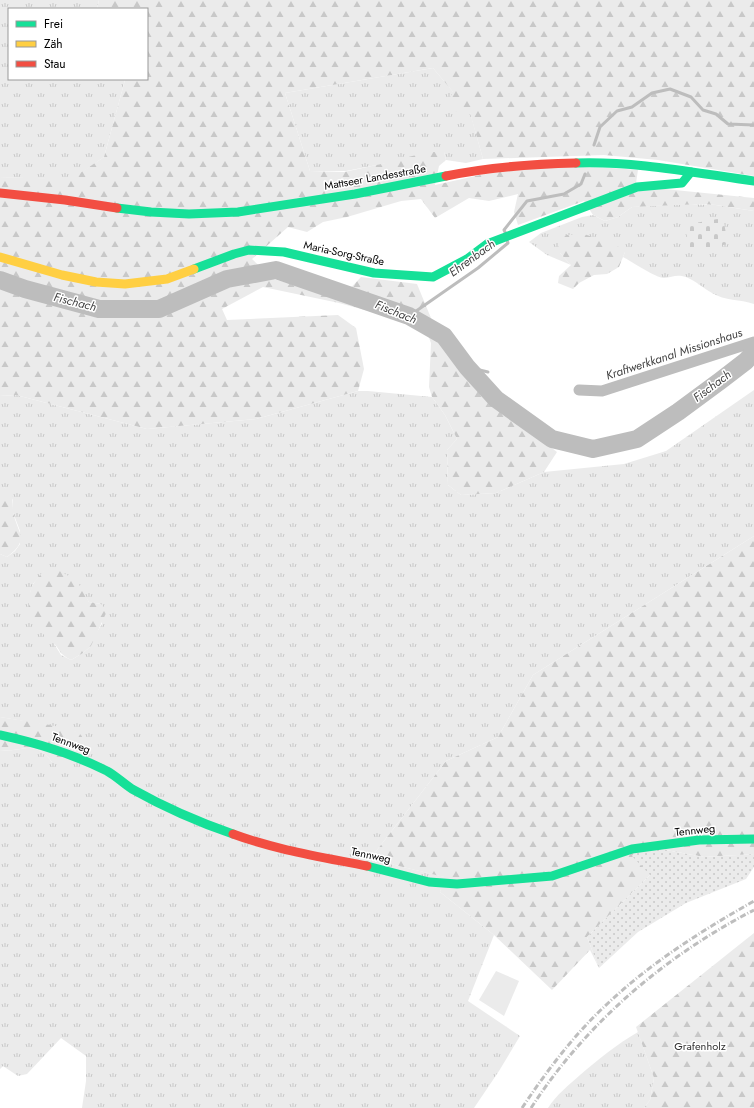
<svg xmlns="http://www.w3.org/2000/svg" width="754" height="1108" viewBox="0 0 754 1108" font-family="Jost,sans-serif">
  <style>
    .grass { fill: url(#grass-tufts); fill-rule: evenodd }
    .forest { fill: url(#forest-firs) }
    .cemetery { fill: url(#cemetery-stones) }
    .garden { fill: url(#garden-dots) }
    .pitch { fill: #ebebeb }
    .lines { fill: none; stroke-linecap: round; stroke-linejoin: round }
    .stream { stroke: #bdbdbd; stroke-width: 3 }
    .canal { stroke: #bdbdbd; stroke-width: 11 }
    .river { stroke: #bdbdbd; stroke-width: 18 }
    .fast { stroke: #16e098; stroke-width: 9 }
    .slow { stroke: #ffcf43; stroke-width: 9 }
    .jam { stroke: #f24e42; stroke-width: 9 }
    .rail { stroke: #bebebe; stroke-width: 3; stroke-dasharray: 6 2 1 2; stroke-linecap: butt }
    .labels { text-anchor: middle; stroke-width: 3; stroke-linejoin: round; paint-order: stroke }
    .street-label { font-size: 11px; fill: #000; stroke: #fff }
    .park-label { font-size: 11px; fill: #313131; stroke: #fff }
    .water-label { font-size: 12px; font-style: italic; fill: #424242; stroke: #fff }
  </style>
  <defs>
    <pattern id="grass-tufts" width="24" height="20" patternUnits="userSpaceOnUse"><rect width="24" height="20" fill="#ebebeb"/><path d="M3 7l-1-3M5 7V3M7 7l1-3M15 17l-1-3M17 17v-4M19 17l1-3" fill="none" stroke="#c8c8c8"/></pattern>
    <pattern id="forest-firs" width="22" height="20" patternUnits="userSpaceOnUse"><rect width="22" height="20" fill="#ebebeb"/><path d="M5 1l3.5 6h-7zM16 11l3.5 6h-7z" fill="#c8c8c8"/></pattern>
    <pattern id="cemetery-stones" width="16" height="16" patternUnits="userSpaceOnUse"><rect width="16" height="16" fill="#ebebeb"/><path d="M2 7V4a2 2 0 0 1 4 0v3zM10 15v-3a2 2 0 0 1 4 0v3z" fill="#c8c8c8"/></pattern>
    <pattern id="garden-dots" width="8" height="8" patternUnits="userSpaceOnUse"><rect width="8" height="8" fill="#ebebeb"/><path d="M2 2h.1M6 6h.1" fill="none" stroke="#c8c8c8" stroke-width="1.8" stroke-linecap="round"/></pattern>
  </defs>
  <rect width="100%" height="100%" fill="#fff"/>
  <g class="grass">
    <polygon points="0,0 99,0 97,9 9,9 9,79 125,80 104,157 71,180 0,177"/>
    <polygon points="433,68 470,112 483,159 466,163 446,160 444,152 346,171 310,171 285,93"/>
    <path d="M688 204 716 205 754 211V304C740 299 725 301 712 293 703 288 696 281 686 277 677 274 672 277 664 278 656 278 631 261 623 257L625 252 560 253 571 265 547 255 529 242 541 233 582 217 593 215 605 221 618 217 632 207Z"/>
    <path d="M754 390V536L533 675 498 737 446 761 370 859 445 877 440 892 494 935 468 1001 520 1036 499 1071 474 1108H82L86 1081V1056L61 1038 27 1074 18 1076 3 1066 0 1069V750C24 753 33 738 52 762L76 732 52 726 0 717V554L7 557 15 551 20 544V531L12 510 13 500 4 487H0V396L16 395 147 429 256 419 358 391H368L432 397 445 415 457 439 447 450 448 485 461 495 496 493 544 472 624 464 666 451ZM46 569 83 593 89 602 101 604 102 624 95 635 91 646 83 653 71 660 61 655 53 642 30 593 33 584Z"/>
    <path d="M638 1032 654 1078 650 1100 644 1108H548C557 1094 568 1086 580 1075 599 1059 617 1044 638 1032Z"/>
  </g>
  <g class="forest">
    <path d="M99 0H754V176L658 160 604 155 483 159 470 113 455 111 448 101 453 92 433 68 285 93 310 171 344 172 381 164 428 152H444L446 160 439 166 435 185C450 182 465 178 480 175 531 166 586 165 638 170L636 183 655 188 754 198V211L716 205 700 204 632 207 618 217 605 221 593 215 584 201 518 225 514 212 518 194 489 201 469 198 435 218 421 199 401 201 347 217 323 222 307 232 288 227 252 259 273 279 341 298 361 277 417 284 440 340 476 390 557 452 544 472 496 493 461 495 448 485 447 450 457 439 445 415 432 397 429 387 431 343 426 330 409 322 339 303 263 287 222 309 227 320 338 315 356 328 364 369 358 391 256 419 147 429 16 395 0 396V177L71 179 104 157 125 80 123 79H147V9H97Z"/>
    <polygon points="584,234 616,245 625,252 619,267 607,274 594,275 579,283 573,289 558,283 559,276 571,265 560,253 558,244 566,235"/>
    <path d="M0 487H4L12 494C13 500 12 505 13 510 16 533 32 538 7 557L0 554Z"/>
    <polygon points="754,536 754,854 704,857 639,845 650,875 587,937 599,968 590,950 552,990 494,935 440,892 444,877 370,859 446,761 498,737 533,675"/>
    <path d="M46 568H55L77 581 89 602 101 604 107 611 91 646 83 653 71 660C57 653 61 649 51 641 38 629 27 620 29 600 30 594 30 588 34 583 37 578 42 573 46 568Z"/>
    <path d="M0 717C16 720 70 726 80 734 84 738 84 743 85 748 73 761 70 765 52 762 33 738 24 753 0 750Z"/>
    <polygon points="754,933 754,1108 644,1108 650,1100 654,1078 636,1027"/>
  </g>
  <polygon class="cemetery" points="723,218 728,244 691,251 684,225"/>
  <polygon class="garden" points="639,845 704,857 754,854 754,867 746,879 686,903 638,932 599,968 587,937 650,875 632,856"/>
  <polygon class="pitch" points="496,971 519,981 504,1016 479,1000"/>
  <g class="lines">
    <g class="stream">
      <polyline points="594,145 600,127 617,111 632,107 652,93 670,89 691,97 703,110 716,114 728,124 754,125"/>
      <polyline points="506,234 504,230 527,201 564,194 581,184 585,174"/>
      <polyline points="409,316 478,268 508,243 507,240"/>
      <polyline points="467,367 488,372"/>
    </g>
    <polyline class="canal" points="579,390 602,391 754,342"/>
    <polyline class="river" points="0,280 25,289 99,309 159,309 227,279 276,270 409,316 444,336 467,367 496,399 552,439 593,449 637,439 678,412 720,381 746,361 754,352"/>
    <g class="fast">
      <path d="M576 163C636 161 695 173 754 181"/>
      <polyline points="117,208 151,212 189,214 238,212 355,194 446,176"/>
      <polyline points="194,269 234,254 249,250 284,252 374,273 433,277 467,259 487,244 637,187 682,183 691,172"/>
      <path d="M0 735C37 743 73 754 107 771 116 776 123 783 132 789 164 807 198 822 233 834"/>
      <polyline points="367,866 429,882 457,884 552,876 632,849 699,840 754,839"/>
    </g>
    <polyline class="slow" points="0,257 62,275 96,282 125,284 167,279 194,269"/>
    <g class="jam">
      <path d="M446 176C489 167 532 164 576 163"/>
      <polyline points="0,193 65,200 117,208"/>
      <path d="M233 834C276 850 322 857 367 866"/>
    </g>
    <g class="rail">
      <path d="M522 1108C546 1072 573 1036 605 1006 649 964 701 931 754 901"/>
      <path d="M531 1108C586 1023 665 956 754 910"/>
    </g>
  </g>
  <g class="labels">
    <g class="street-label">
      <text transform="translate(375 177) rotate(-10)" y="4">Mattseer Landesstraße</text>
      <text transform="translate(344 253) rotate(12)" y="4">Maria-Sorg-Straße</text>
      <text transform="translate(71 743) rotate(20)" y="4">Tennweg</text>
      <text transform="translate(695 830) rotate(-6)" y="4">Tennweg</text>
      <text transform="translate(371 855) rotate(12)" y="4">Tennweg</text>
    </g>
    <g class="park-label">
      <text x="700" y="1050">Grafenholz</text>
    </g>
    <g class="water-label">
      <text transform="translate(472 258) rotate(-36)" y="4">Ehrenbach</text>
      <text transform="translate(75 302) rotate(14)" y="4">Fischach</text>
      <text transform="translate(396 312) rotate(22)" y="4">Fischach</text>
      <text transform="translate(674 354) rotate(-18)" y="4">Kraftwerkkanal Missionshaus</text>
      <text transform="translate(712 386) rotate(-37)" y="4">Fischach</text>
    </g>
  </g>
  <rect x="8" y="8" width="140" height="72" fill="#ffffff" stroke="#999999"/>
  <rect x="16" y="21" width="20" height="6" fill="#16e098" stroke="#999999"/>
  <text x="44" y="28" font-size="12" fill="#000000">Frei</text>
  <rect x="16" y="41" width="20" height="6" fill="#ffcf43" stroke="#999999"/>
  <text x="44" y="48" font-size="12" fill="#000000">Zäh</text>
  <rect x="16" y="61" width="20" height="6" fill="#f24e42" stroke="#999999"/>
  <text x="44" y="68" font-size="12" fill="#000000">Stau</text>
</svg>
